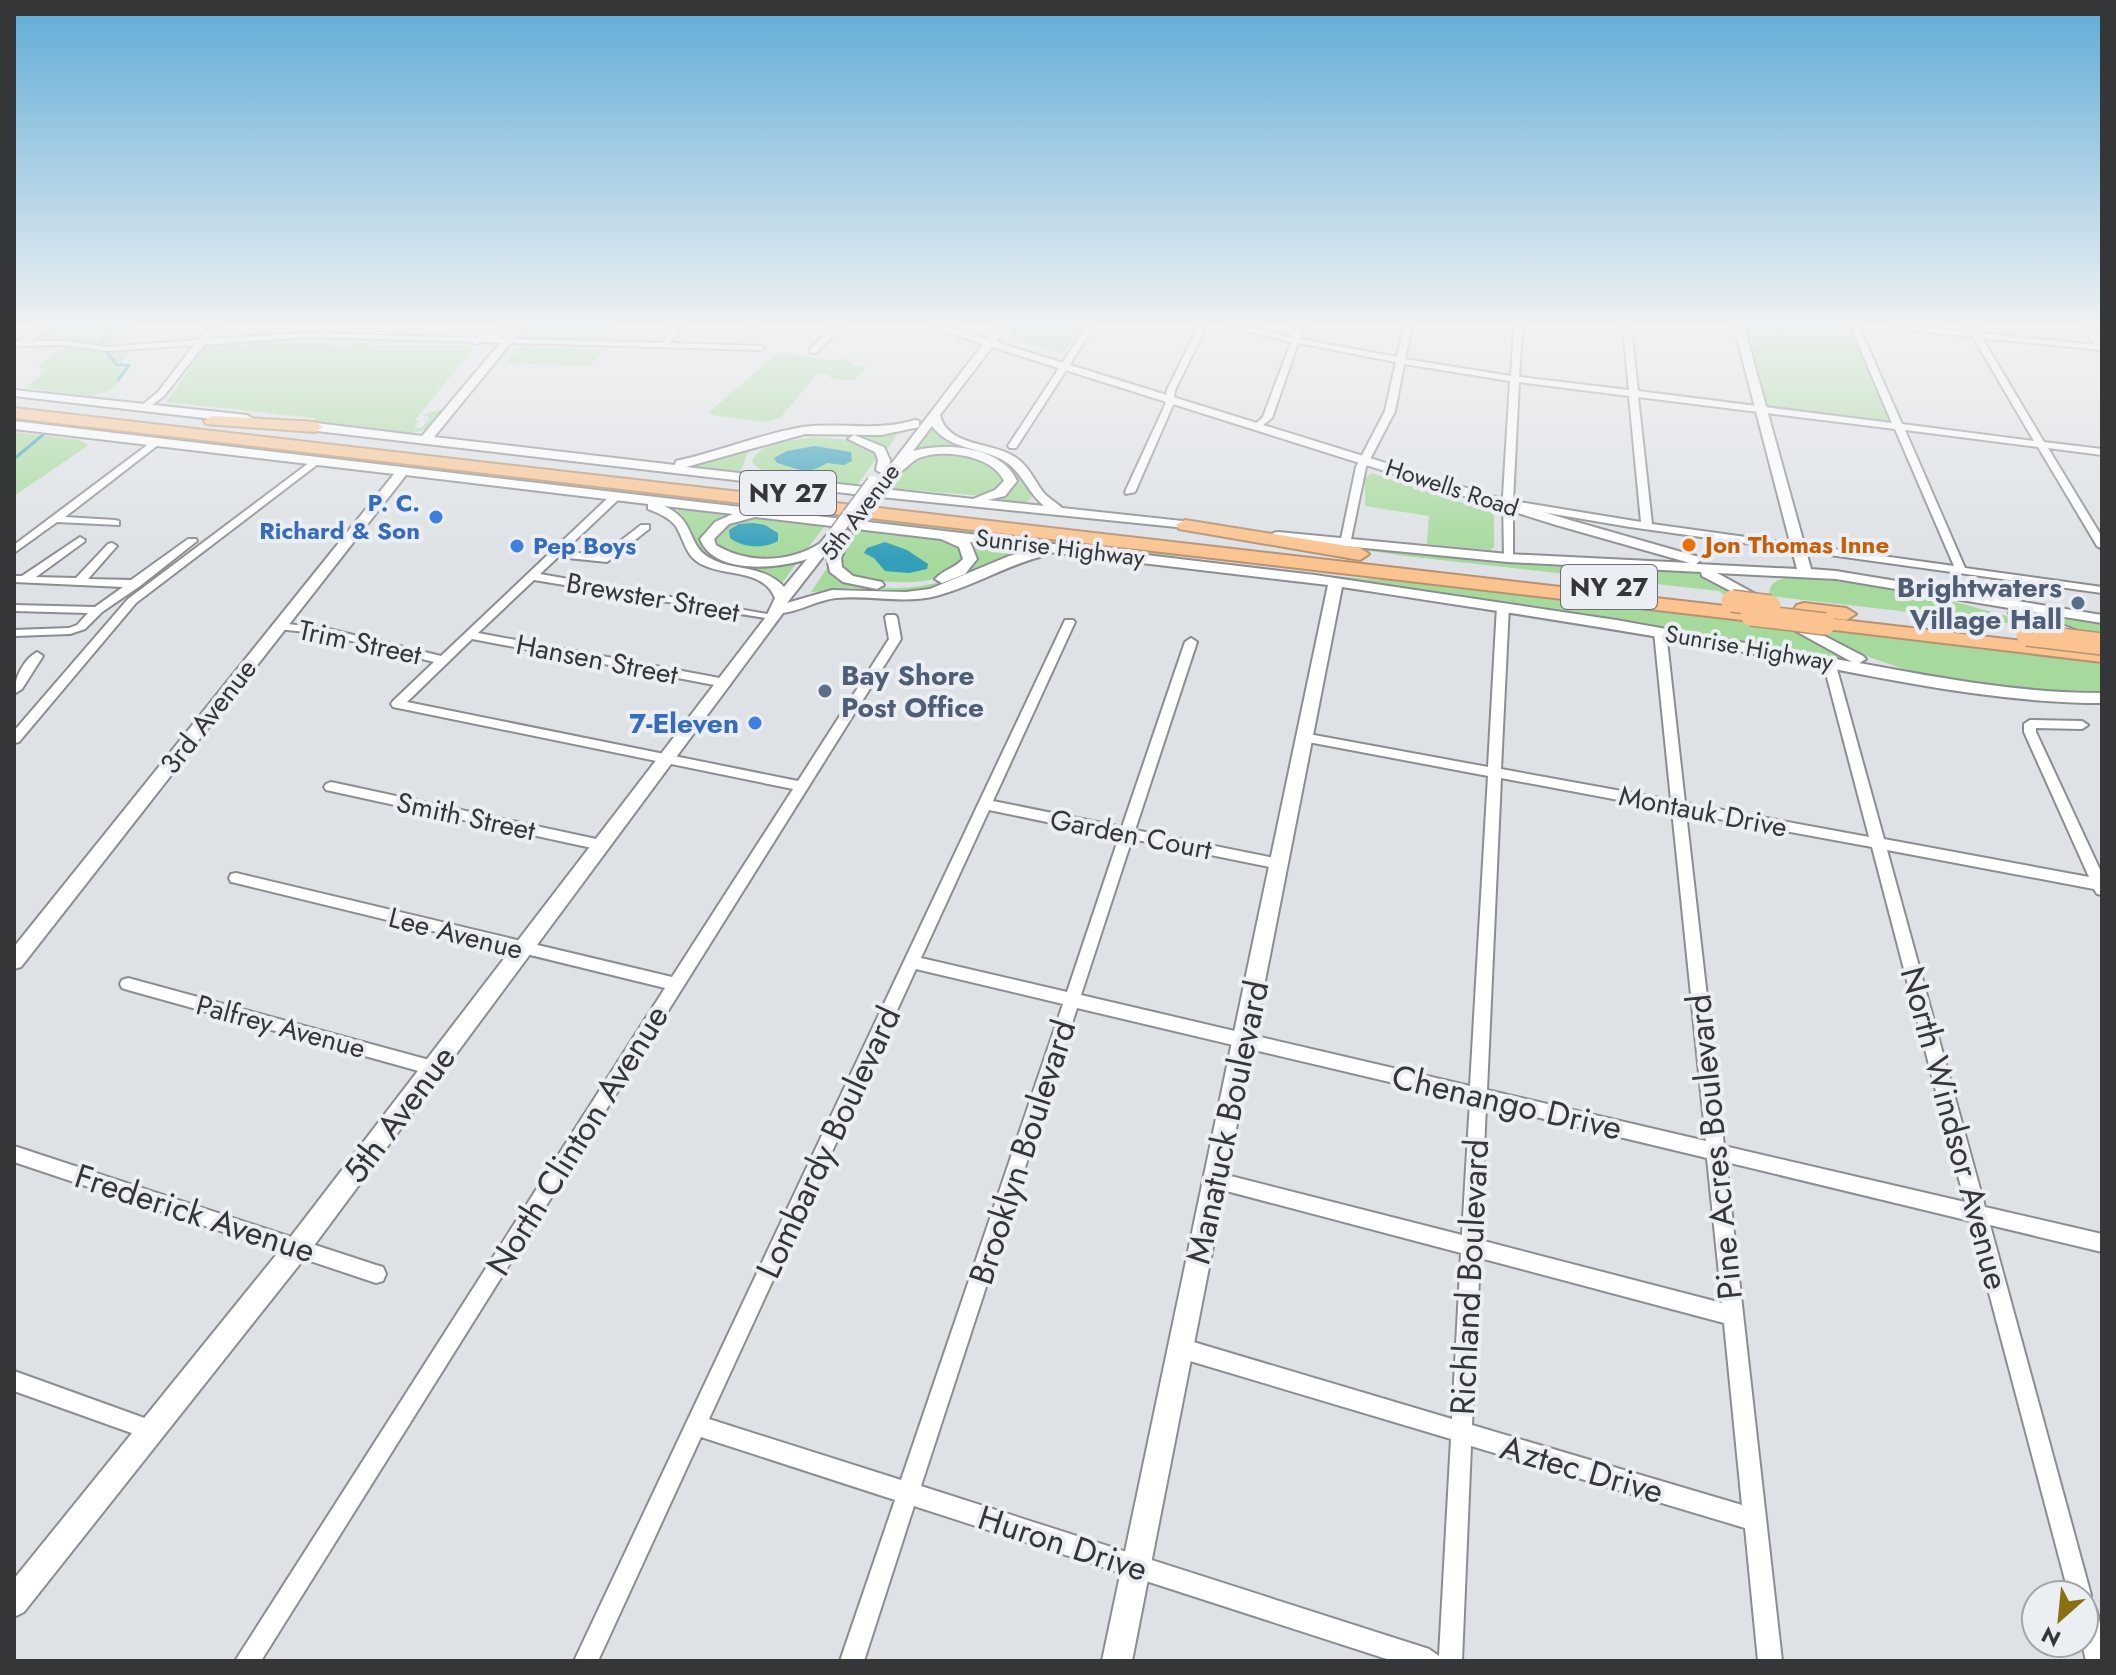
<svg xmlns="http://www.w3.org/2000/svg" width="2116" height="1675" viewBox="0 0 2116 1675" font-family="Jost,sans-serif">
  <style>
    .green { fill: #a6d99c }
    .water { fill: #329eba }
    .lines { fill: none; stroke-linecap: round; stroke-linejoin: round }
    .stream { stroke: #329eba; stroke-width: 3 }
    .street-casing { stroke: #8b8d91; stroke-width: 4 }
    .secondary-casing { stroke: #8b8d91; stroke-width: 4 }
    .highway-casing { stroke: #b69271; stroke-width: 4 }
    .street { fill: #fff; fill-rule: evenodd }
    .secondary { fill: #fff; fill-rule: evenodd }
    .highway { fill: #fbc38f; fill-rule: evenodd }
    .secondary-bridge-casing { stroke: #8b8d91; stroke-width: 15; stroke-linecap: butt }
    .highway-bridge-casing { stroke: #b69271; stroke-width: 24; stroke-linecap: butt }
    .secondary-bridge { stroke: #fff; stroke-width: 12 }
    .highway-bridge { stroke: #fbc38f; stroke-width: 21 }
    .shop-dot { fill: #3f7fe0; stroke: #ebeef3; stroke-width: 3 }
    .food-dot { fill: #e8710a; stroke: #ebeef3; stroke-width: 3 }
    .service-dot { fill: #5c6f8a; stroke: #ebeef3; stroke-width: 3 }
    .labels { text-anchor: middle; stroke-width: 8; stroke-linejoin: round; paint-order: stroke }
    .far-street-label { font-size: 24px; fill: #353638; stroke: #ebeef3 }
    .far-shop-label { font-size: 24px; font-weight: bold; fill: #366cbe; stroke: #ebeef3; text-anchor: end }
    .far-food-label { font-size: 24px; font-weight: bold; fill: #c56008; stroke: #ebeef3; text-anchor: start }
    .shield { fill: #ebeef3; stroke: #6c6d70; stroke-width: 2 }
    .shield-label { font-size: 26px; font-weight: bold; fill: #353638 }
    .service-label { font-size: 28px; font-weight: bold; fill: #4e5e75; stroke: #ebeef3; text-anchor: end }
    .street-label { font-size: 28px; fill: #353638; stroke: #ebeef3 }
    .shop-label { font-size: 28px; font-weight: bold; fill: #366cbe; stroke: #ebeef3; text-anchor: end }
    .near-street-label { font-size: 34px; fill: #353638; stroke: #ebeef3 }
  </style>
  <rect width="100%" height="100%" fill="#dee1e5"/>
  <g class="green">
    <polygon points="52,327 134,327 113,345 66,339 34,340"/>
    <polygon points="528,327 616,327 605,341 517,340"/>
    <polygon points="1012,327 1083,327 1064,352 1059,353 1013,338 1009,332"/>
    <polygon points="1739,327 1855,327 1899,427 1762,410"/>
    <polygon points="235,342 238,345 280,342 350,345 354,342 374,343 373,346 470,346 473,350 415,420 419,421 414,428 422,428 430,418 423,415 425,414 443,409 426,430 411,433 314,421 315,418 167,402 205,346"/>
    <polygon points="63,346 105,352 129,351 118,368 130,367 113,389 91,396 26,388 46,370 38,367"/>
    <polygon points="520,347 597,349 603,349 590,366 505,363"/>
    <polygon points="778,353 829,360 846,359 853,365 866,367 855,380 831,379 829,375 818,373 780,418 764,422 711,415 709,412"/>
    <path d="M929 426C936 430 942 436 951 440 988 456 1016 454 1032 497L1025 504 983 500 1013 488 1015 473 988 455 913 450Z"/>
    <polygon points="280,428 312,429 1049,514 1050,512 1194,531"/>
    <path d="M834 431 897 435 886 451C856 429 781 427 751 450 743 457 746 464 740 471L682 465 779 437Z"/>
    <polygon points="14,432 79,440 89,445 14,496"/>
    <path d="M816 437 859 441 877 453 876 459 857 485C833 482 765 481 752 462 759 440 797 440 816 437Z"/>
    <polygon points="268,448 386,462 1208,558 1141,554 693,499 302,456"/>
    <path d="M928 453C960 454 981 457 1006 476 1004 489 994 492 982 496L889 488 910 461Z"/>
    <polygon points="1372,473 1491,512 1494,516 1494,547 1490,550 1427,544 1429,516 1365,506 1365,478"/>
    <path d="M682 507 748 512C730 518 708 520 703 542L723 558 799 560 782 583C765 564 730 569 709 557 693 547 694 526 677 510Z"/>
    <path d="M761 516 827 523C820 532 810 546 804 552 785 567 735 556 716 546L712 537C722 521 743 517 761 516Z"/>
    <path d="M861 527 943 538 955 541 966 556C962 560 958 566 954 570 930 589 869 583 843 572L840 557Z"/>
    <path d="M1273 537 1690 571C1746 588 1790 631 1842 656L1839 659 1525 605 1307 574 1409 582 1761 622 1719 591 1405 556Z"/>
    <path d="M977 541 1037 548C1006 555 981 574 951 584 918 595 887 590 853 588 839 587 824 592 811 592L829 565C842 572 859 583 873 586 901 592 971 585 977 552L972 545Z"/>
    <path d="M1796 576 1915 591 2050 628 1769 596C1769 580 1781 578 1796 576Z"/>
    <polygon points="2010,608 2102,620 2102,645 2068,627"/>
    <path d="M1808 628 2102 661V693C2009 703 1888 674 1808 628Z"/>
  </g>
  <g class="water">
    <path d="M815 446 851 452 852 461 844 465 827 463C805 476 800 469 777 463L774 458 787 451Z"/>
    <path d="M753 523 765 525 778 533V541C764 549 743 548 730 538L729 530 739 524Z"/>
    <polygon points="885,542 907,550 928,564 927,569 909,573 885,571 874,558 864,553 867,548"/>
  </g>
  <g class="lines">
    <g class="stream">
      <polyline points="100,345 112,327"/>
      <polyline points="107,353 117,365 129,365 118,380"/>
      <polyline points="14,459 45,433"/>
    </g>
    <defs>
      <g id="street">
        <polygon points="39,327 48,327 31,341 66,341 106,347 199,340 209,327 217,327 208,339 308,333 662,343 673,327 681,327 670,343 761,346 765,348 761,350 308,337 204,345 164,396 144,411 141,410 141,406 158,392 194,345 106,351 66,345 14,346 14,342 20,341"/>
        <polygon points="751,327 759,327 754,330 751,330"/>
        <polygon points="833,327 841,327 816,353 810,353 810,349"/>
        <polygon points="1086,327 1094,327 1016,448 1010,448 1008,446"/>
        <polygon points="1198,327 1206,327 1175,390 1173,405 1135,492 1126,494 1125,492 1165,405 1167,390"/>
        <path d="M1230 327H1244L1292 337 1296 327H1304L1300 339 1397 357 1404 327H1412L1405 359 1511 376 1514 327H1522L1519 377 1629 390 1623 327H1631L1638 391 1892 423 1851 327H1859L1902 424 2034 441 1973 337 1899 329 1895 327H1919L1970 332 1967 327H1975L1979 333 2095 345 2082 327H2090L2102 342V350L1982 338 2044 442 2102 449V455L2048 448 2102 537V549L2097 546 2038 447 1905 430 1965 568 2102 587V593L1630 527 1513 507V558L1508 561 1504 560 1503 496 1510 381 1404 364 1395 411 1366 467 1350 544 1345 547 1341 546 1340 544 1356 467 1385 411 1396 362 1298 343 1272 418 1258 429 1253 426 1263 417 1291 342ZM1519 382 1629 396 1641 522 1513 501ZM1638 397 1895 429 1954 566 1652 524Z"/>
        <polygon points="154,440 162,442 65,517 115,520 119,521 119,525 57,522 14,553 14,545"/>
        <polygon points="314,459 322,461 136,603 19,742 14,743 14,731 128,599"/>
        <polygon points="615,494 619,495 619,499 564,551 601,556 641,525 649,525 649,529 607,562 558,557 540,574 773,615 777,616 777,620 534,580 478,633 725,679 729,680 731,683 729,686 725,687 472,639 407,702 798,781 889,639 885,617 887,615 895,615 897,617 901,639 261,1661 235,1661 665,988 236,883 231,882 229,878 231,874 236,873 672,977 793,789 393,707 391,704 393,701 434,662 324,634 278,629 272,626 278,623 324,628 441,656 611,495"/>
        <polygon points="80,537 85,540 84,542 36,577 76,578 108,544 112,543 117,546 88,579 131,580 188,539 196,539 197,541 140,586 102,612 85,629 70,634 14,636 14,630 69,628 77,625 88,613 14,611 14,605 95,607 123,587 14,582 14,576 22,576"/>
        <path d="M1503 603 1509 606 1501 769 1671 800 1654 632 1660 629 1666 632 1685 803 1869 837 1823 662 1829 658 1835 662 1884 839 2089 877 2024 732V724L2030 720 2082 721 2088 725 2082 729 2036 728V732L2102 874V895L2097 894 2094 889 1887 850 1985 1207 2102 1234V1252L1990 1225 2091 1595 2090 1599C2103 1616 2102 1640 2102 1661H2086L2082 1643H2084V1595H2069L1970 1221 1726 1162 1782 1661H1758L1745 1528 1471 1446 1462 1661H1393L914 1506 864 1661H840L895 1500 701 1437 598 1661H574L1065 620H1073L1075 622 993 801 1122 827 1185 642 1191 638 1197 642 1135 830 1279 859 1284 860 1286 864 1284 868 1279 869 1132 839 1081 995 1470 1086 1488 776 1303 741 1297 737 1303 733 1488 767 1497 606ZM1501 778 1672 810 1706 1141 1487 1090ZM989 810 1119 837 1067 992 921 958ZM1686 813 1872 847 1965 1202 1724 1146ZM916 969 1063 1004 901 1480 709 1419ZM1077 1008 1470 1101 1462 1235 1215 1172 1209 1174 1206 1180 1209 1186 1215 1188 1461 1253 1452 1419 1180 1338 1173 1341 1170 1348 1173 1355 1180 1358 1451 1439 1439 1656 1429 1649 921 1486ZM1486 1105 1707 1158 1722 1303 1480 1240ZM1480 1258 1724 1323 1742 1505 1472 1425Z"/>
        <path d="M37 652 43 656 22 689 14 694C14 679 23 660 37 652Z"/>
        <polygon points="331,782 601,840 608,845 601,850 326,790 324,787 326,784"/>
        <polygon points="128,978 433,1061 439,1063 441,1068 439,1073 433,1075 128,990 122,988 120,984 122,980"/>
        <polygon points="14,1146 376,1265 383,1267 386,1274 383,1281 376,1283 14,1162"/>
        <polygon points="14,1371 161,1424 164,1431 161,1438 154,1441 14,1391"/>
      </g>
      <g id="secondary">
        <path d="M509 327H524L434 437 675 465 676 461C718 452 760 434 803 427 842 422 876 432 915 420L919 421V427L881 435 805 434 686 467 973 499 995 490 1004 481C993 455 942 448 919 458 911 461 901 475 892 475 887 475 880 473 876 470L878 460 875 452 848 439 854 435 884 447 890 460 889 467 983 344 934 327H949L987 339 997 327H1007L996 342 1566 519 1699 557 1701 560 1696 564 1797 569 1734 327H1744L1811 569 1836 571 2102 615V623L2022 610 2083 633 2085 636 2078 640 2011 616 2009 613 2015 609 1836 579 1717 573 1770 602V608L1765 609 1702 576 1701 572 1508 562 1273 539V533L1278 532 1508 554 1690 563 1556 525 992 347 940 415C947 447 993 442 1015 457 1029 466 1034 480 1043 492 1049 499 1057 503 1062 508L1201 523 1208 527 1206 530 871 496 300 429 294 425 300 421 422 436 506 336 475 344 470 341 471 339ZM932 426C949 449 977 447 1001 459 1021 469 1027 492 1044 506L988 500 1005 496 1017 481C1002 446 946 442 913 451Z"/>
        <polygon points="14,390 247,415 253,419 247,423 14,396"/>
        <path d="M14 421 1315 575 1616 620 1852 662 1781 623V617L1786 616 1863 656 1866 659 1859 663C1940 678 2019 693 2102 693V703C1983 703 1866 674 1749 653 1614 628 1478 608 1342 587L1132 1661H1102L1328 585 1049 552 1047 555C1008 564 975 586 936 596 903 604 870 595 836 598 817 600 801 611 783 613L307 1255 24 1612 14 1617V1579L289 1239 766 617 775 598C763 569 728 577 703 565 685 557 685 540 675 525 668 517 658 513 648 509V504L406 475 21 967 14 969V947L394 474 14 429ZM664 506 733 514 715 522 700 539C714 575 778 569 807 559L784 587C763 564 733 572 708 557 687 544 695 519 664 506ZM755 517 941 539 959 547 963 559C955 568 943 570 935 579L942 583 965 574 977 559 970 542 1033 550 1009 556 930 589 906 592 832 590 787 603 833 544 827 558 830 572 843 582 877 589 884 585 882 582 853 576 842 567 841 558 852 533 845 529H831C828 533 823 541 819 544 788 563 747 564 716 545L714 539 729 524Z"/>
      </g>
      <g id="highway">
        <polygon points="14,408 1751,609 1761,615 1751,621 14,418"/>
        <polygon points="212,416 315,422 323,427 315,432 206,424 204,421"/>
        <polygon points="1185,520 1360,548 1369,554 1360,560 1179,529 1176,525"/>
        <polygon points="1804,603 1846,608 1856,614 1846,620 1797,613 1794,609 1797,605"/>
        <polygon points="1825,618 2102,650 2102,662 1818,628 1815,624 1818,620"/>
      </g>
    </defs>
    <use href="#street" class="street-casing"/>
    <use href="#secondary" class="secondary-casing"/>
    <use href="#highway" class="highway-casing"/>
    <use href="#street" class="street"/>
    <use href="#secondary" class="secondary"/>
    <use href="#highway" class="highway"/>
    <defs>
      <polyline id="secondary-bridge" points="836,532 873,482"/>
      <g id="highway-bridge">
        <polyline points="1732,601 1770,606"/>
        <polyline points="1751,615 1825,624"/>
        <polyline points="2027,635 2102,644"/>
      </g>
    </defs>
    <use href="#secondary-bridge" class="secondary-bridge-casing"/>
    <use href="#highway-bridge" class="highway-bridge-casing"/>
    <use href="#secondary-bridge" class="secondary-bridge"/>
    <use href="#highway-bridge" class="highway-bridge"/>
  </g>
  <linearGradient id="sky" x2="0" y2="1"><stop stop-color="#5fabd6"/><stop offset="0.58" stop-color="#f0f2f3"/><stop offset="1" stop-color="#f0f2f3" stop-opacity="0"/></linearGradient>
  <rect width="2116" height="561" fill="url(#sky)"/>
  <g class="shop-dot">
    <circle cx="436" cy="517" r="8"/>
    <circle cx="517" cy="546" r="8"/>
    <circle cx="755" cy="723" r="8"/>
  </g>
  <circle class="food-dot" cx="1689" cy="545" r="8"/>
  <g class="service-dot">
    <circle cx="2078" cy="603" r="8"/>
    <circle cx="825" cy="691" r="8"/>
  </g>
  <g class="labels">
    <g class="far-street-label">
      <text transform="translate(1452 488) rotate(18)" y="8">Howells Road</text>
      <text transform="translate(860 512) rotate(-53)" y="8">5th Avenue</text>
      <text transform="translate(1060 548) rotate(7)" y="8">Sunrise Highway</text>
      <text transform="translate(1749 648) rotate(10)" y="8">Sunrise Highway</text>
    </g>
    <g class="far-shop-label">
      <text x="420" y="511">P. C.<tspan x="420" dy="28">Richard &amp; Son</tspan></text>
      <text x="533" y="554" text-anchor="start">Pep Boys</text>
    </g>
    <g class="far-food-label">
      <text x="1705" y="553">Jon Thomas Inne</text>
    </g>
    <g class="shield">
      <rect x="740" y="471" width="96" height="44" rx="6"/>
      <rect x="1561" y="565" width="96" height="44" rx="6"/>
    </g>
    <g class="shield-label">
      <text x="788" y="502">NY 27</text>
      <text x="1609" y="596">NY 27</text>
    </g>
    <g class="service-label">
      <text x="2062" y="597">Brightwaters<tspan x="2062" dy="32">Village Hall</tspan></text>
      <text x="841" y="685" text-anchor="start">Bay Shore<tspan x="841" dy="32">Post Office</tspan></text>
    </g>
    <g class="street-label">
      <text transform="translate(653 597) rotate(10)" y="10">Brewster Street</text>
      <text transform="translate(360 642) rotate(12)" y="10">Trim Street</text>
      <text transform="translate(597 659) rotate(11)" y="10">Hansen Street</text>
      <text transform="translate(208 716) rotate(-52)" y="10">3rd Avenue</text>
      <text transform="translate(1703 811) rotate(11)" y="10">Montauk Drive</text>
      <text transform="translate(466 816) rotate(12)" y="10">Smith Street</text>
      <text transform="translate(1131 834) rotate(11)" y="10">Garden Court</text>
      <text transform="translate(456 933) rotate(14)" y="10">Lee Avenue</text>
      <text transform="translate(281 1026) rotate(15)" y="10">Palfrey Avenue</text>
    </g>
    <g class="shop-label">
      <text x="739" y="733">7-Eleven</text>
    </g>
    <g class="near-street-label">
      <text transform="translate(1507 1102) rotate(13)" y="12">Chenango Drive</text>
      <text transform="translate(399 1114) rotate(-53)" y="12">5th Avenue</text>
      <text transform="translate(1227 1122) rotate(-78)" y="12">Manatuck Boulevard</text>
      <text transform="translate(1955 1128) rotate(75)" y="12">North Windsor Avenue</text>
      <text transform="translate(577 1140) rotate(-58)" y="12">North Clinton Avenue</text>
      <text transform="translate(828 1142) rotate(-65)" y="12">Lombardy Boulevard</text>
      <text transform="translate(1714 1147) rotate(-96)" y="12">Pine Acres Boulevard</text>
      <text transform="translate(1022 1152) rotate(-72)" y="12">Brooklyn Boulevard</text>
      <text transform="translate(195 1213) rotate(18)" y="12">Frederick Avenue</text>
      <text transform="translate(1469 1277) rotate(-87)" y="12">Richland Boulevard</text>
      <text transform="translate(1582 1469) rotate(16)" y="12">Aztec Drive</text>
      <text transform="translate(1063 1543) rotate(18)" y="12">Huron Drive</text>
    </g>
  </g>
  <rect width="2116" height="1675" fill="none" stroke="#353638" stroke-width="32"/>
  <g transform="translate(2060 1619) rotate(207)"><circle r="38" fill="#ebeef3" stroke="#a2a4a8" stroke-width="2"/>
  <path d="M0-6L14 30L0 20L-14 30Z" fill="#897112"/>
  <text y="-12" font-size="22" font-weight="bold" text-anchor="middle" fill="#353638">N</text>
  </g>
</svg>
